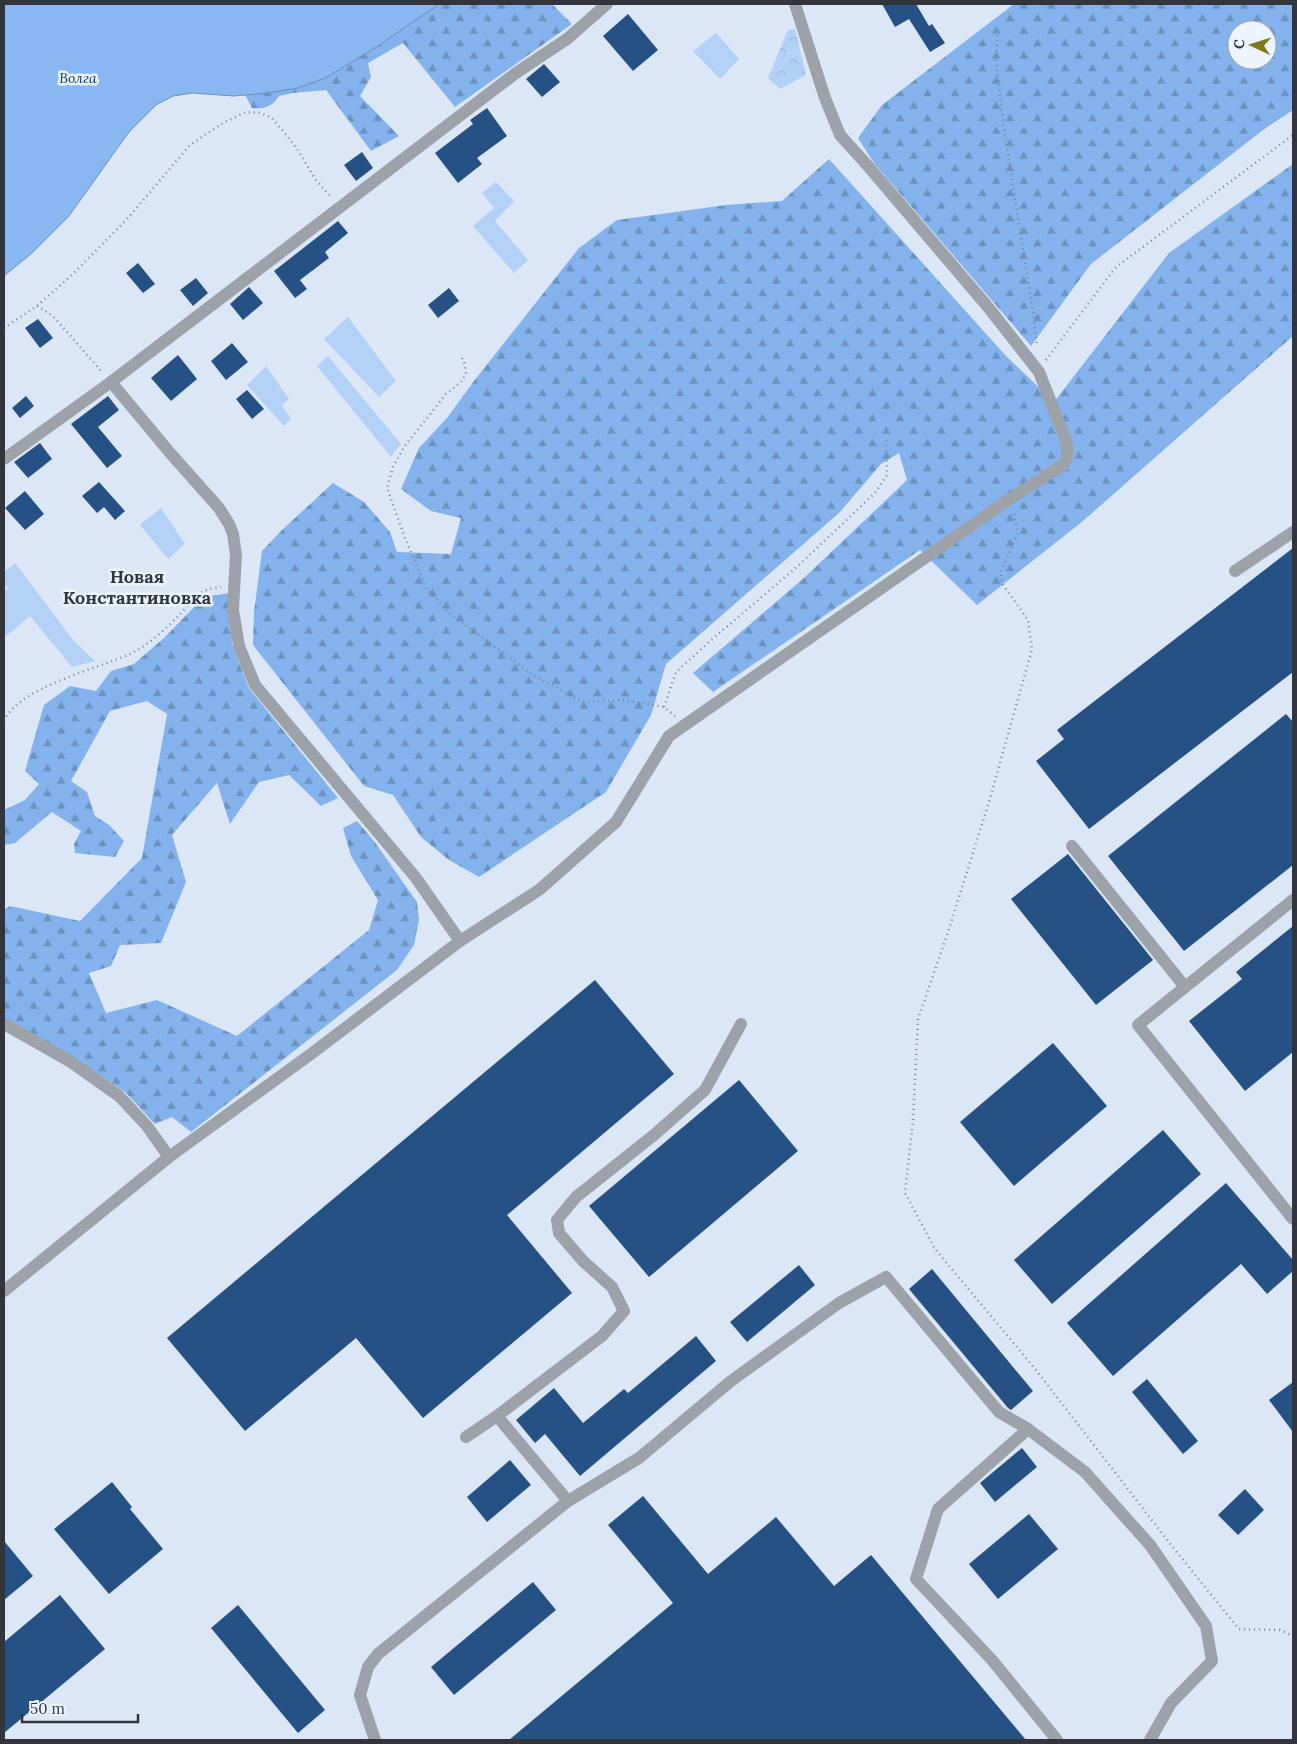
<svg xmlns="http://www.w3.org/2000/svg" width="1297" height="1744" viewBox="0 0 1297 1744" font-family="Lora,serif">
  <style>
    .forest { fill: url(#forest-firs); fill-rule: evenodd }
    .park { fill: url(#park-crowns) }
    .garden { fill: #b3d1f7 }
    .water { fill: #89b7f2; stroke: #6f90bb }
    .building { fill: #255184 }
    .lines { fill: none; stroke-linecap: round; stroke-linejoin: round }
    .path { stroke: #7f8691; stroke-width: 2.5; stroke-dasharray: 1 4; stroke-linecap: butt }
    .minor { stroke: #9da2a9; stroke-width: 12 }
    .labels { text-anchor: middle; stroke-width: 5; stroke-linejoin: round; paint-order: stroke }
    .water-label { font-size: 14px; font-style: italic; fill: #08386c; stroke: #ecf4fd }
    .district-label { font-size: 18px; font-weight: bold; fill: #2d3642; stroke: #ecf4fd }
  </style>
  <defs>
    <pattern id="forest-firs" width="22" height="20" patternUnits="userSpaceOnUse" patternTransform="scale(1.25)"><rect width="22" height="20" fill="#83b2ec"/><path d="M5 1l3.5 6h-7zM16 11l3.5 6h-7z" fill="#6c92c0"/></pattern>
    <pattern id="park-crowns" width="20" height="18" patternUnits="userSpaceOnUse" patternTransform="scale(1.25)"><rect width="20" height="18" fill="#b3d1f7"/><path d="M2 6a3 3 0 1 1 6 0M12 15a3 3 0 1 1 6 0" fill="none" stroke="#9ab4d5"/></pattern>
  </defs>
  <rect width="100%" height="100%" fill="#dbe7f7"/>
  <g class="forest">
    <path d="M420 4H552L572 24 455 107 403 43 368 63 371 77 360 96 399 136 371 151 326 90 293 93 279 96C272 107 264 109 252 108L242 89Z"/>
    <path d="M1014 4H1293V110L1263 130 1091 264 1031 346 874 163 858 138 882 105ZM1237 30H1267V60H1237Z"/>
    <polygon points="829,159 1006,356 1054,402 1169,253 1293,164 1293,336 1083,521 977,605 920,550 713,692 693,673 804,578 907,480 899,453 881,464 839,513 666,664 651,715 606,792 479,877 449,860 421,837 393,795 364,786 253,645 254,612 262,551 282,530 333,483 364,502 390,532 397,552 451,554 461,518 431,511 401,489 419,448 447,418 474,381 579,248 617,220 726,205 782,201"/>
    <polygon points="230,593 232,644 249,688 338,798 321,806 289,775 259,782 230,824 217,783 172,835 186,882 161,943 120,945 111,966 89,973 106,1013 157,1000 237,1036 369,930 378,900 351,856 343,828 357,821 374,841 417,902 419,920 414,945 397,970 191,1132 172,1117 155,1124 125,1092 69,1055 4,1019 4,910 10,906 80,921 142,858 167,714 147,701 110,711 71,781 87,792 95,816 109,825 124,841 115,857 75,853 74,844 81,831 52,812 15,843 4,845 4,810 25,800 39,784 25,771 44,705 70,686 96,691 111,671 134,664 164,638 204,597"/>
  </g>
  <polygon class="park" points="795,29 806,75 780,89 768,78 788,30"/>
  <g class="garden">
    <polygon points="716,33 739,59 720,79 693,51"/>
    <polygon points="496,182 514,201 495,221 528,260 514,273 473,226 494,208 482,193"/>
    <polygon points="348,317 396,381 379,397 324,339"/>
    <polygon points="328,356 401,444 391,457 317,366"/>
    <polygon points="266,366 289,399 282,405 291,419 284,426 247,385"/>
    <polygon points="161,508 185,544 168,559 140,525"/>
    <polygon points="15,563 73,640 95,661 72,667 30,616 6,636 4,633 4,592 8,589 4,584 4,572"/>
  </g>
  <polygon class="water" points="4,4 439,4 378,46 325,78 298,88 267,93 234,96 192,93 173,96 156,105 129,132 69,216 32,253 4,276"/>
  <g class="building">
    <polygon points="882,4 916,4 929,26 932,24 945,43 930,52 909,19 895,27"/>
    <polygon points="628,14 658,50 633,71 603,36"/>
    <polygon points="544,64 560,82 542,97 526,79"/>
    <polygon points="487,108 507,136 477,158 482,164 458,183 435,153 473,124 470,120"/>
    <polygon points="362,152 373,168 356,181 344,165"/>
    <polygon points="338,221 348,233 325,252 329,258 300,280 307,289 295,298 274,271"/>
    <polygon points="138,263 155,284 143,293 126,273"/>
    <polygon points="196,278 208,293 193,306 180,290"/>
    <polygon points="249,287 263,303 243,320 230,304"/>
    <polygon points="449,288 459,301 438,318 428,305"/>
    <polygon points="38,319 53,338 40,348 25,328"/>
    <polygon points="232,343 248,362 226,380 211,361"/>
    <polygon points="178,355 197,379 171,401 151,378"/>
    <polygon points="247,390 264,409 252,419 236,399"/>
    <polygon points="26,396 34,406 20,418 12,408"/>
    <polygon points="108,396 119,410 98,427 122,456 107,468 71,424"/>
    <polygon points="40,443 52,459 28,478 14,462"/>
    <polygon points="99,482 125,511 115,520 104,507 97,513 82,496"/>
    <polygon points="25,491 44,514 25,530 5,508"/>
    <polygon points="1293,548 1293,672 1089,829 1036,761 1064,739 1057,730"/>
    <polygon points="1286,714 1293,722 1293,865 1184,951 1108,856"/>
    <polygon points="1068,854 1153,960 1096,1005 1011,899"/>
    <polygon points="1293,926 1293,1052 1245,1091 1189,1021 1242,979 1236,972"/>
    <polygon points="595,980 674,1074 507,1215 572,1293 423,1418 356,1338 245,1431 167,1338"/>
    <polygon points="1053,1043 1107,1106 1014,1186 960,1122"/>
    <polygon points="739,1080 798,1151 649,1277 589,1206"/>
    <polygon points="1163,1130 1201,1174 1052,1304 1014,1260"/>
    <polygon points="1226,1183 1293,1260 1293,1271 1267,1294 1241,1264 1113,1376 1067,1323"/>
    <polygon points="799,1265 815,1285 747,1342 730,1322"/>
    <polygon points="932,1269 1033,1391 1011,1410 1008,1408 909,1289"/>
    <polygon points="696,1336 716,1361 580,1476 545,1434 535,1443 516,1420 554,1388 583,1423 624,1389 628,1393"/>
    <polygon points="1147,1379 1198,1441 1183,1454 1132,1392"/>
    <polygon points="1293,1382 1293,1432 1269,1400"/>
    <polygon points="1022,1448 1037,1467 995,1502 980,1483"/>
    <polygon points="510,1460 531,1485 487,1522 467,1497"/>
    <polygon points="112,1482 132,1507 130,1509 163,1549 109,1594 54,1529"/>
    <polygon points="1245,1489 1264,1510 1238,1535 1218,1515"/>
    <polygon points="643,1496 708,1574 776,1517 834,1586 871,1555 1026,1740 509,1740 673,1603 608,1525"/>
    <polygon points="1029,1514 1058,1549 998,1599 969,1564"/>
    <polygon points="4,1541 33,1576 4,1600"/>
    <polygon points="533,1582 556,1610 454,1695 431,1667"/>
    <polygon points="60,1595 105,1649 4,1733 4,1642"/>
    <polygon points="238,1605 325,1710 298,1733 211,1628"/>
  </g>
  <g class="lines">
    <g class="path">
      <polyline points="998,30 996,60 1004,129 1034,319 1037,346"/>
      <polyline points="37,306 53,316 102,372"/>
      <polyline points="4,328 37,306 73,274 128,218 190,145 223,123 246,112 261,113 272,118 296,147 316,180 331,197"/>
      <polyline points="462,358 465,365 466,374 461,382 446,394 404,447 393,467 387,488 405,538 426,588 450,614 533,675 577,699 586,702 620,700 641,703 664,707 675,716"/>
      <polyline points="1046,360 1116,267 1293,135"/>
      <polyline points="1014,514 1018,532 1001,572 1001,582 1028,620 1032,649 989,802 947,935 918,1019 913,1120 905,1193 935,1249 1036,1370 1171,1545 1239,1629 1280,1630 1293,1636"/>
      <polyline points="664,707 676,672 717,635 798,566 875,493 887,475 886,437"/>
      <path d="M4 721C19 687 97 669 130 654 149 645 169 626 183 611 189 605 195 596 202 592 207 589 215 588 221 587"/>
    </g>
    <g class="minor">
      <polyline points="111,382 171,454 219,508 229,524 233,534 236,555 233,610 239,646 255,685 416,878 460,941"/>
      <polyline points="4,459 111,382 516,73 567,39 607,4"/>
      <polyline points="1235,571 1293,532"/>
      <polyline points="1072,846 1185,987"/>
      <polyline points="1293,900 1138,1025 1293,1219"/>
      <polyline points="4,1024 71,1062 119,1096 147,1126 169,1157"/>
      <polyline points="4,1291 169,1157 311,1054 460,941 539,890 616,822 669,736 1011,498 1063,465 1067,457 1067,443 1039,372 988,307 868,166 840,135 825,98 795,4"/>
      <polyline points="497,1416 568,1501"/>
      <polyline points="1028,1429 938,1509 916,1579 992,1660 1057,1740"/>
      <polyline points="466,1437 497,1416 602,1336 624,1311 612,1287 583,1261 559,1233 557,1220 576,1197 654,1135 705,1090 741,1024"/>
      <polyline points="375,1740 360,1695 368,1667 378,1654 568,1501 639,1458 731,1381 839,1303 886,1277 999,1412 1028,1429 1085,1472 1150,1545 1206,1626 1212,1661 1171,1703 1150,1740"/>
    </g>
  </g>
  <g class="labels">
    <g class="water-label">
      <text x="78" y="83">Волга</text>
    </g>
    <g class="district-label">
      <text x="137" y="583">Новая<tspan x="137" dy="21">Константиновка</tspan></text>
    </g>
  </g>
  <rect width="1297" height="1744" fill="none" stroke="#32363c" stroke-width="10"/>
  <g transform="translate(1252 45) rotate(274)"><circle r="24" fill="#ecf4fd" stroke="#a2a8b0"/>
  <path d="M0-4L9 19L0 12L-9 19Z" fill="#80791e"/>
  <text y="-8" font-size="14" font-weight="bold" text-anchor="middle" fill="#32363c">С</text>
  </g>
  <path d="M22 1714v8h116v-8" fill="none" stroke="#32363c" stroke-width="2.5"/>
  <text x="30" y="1714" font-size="15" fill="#32363c" stroke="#ecf4fd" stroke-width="4" paint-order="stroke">50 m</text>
</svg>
